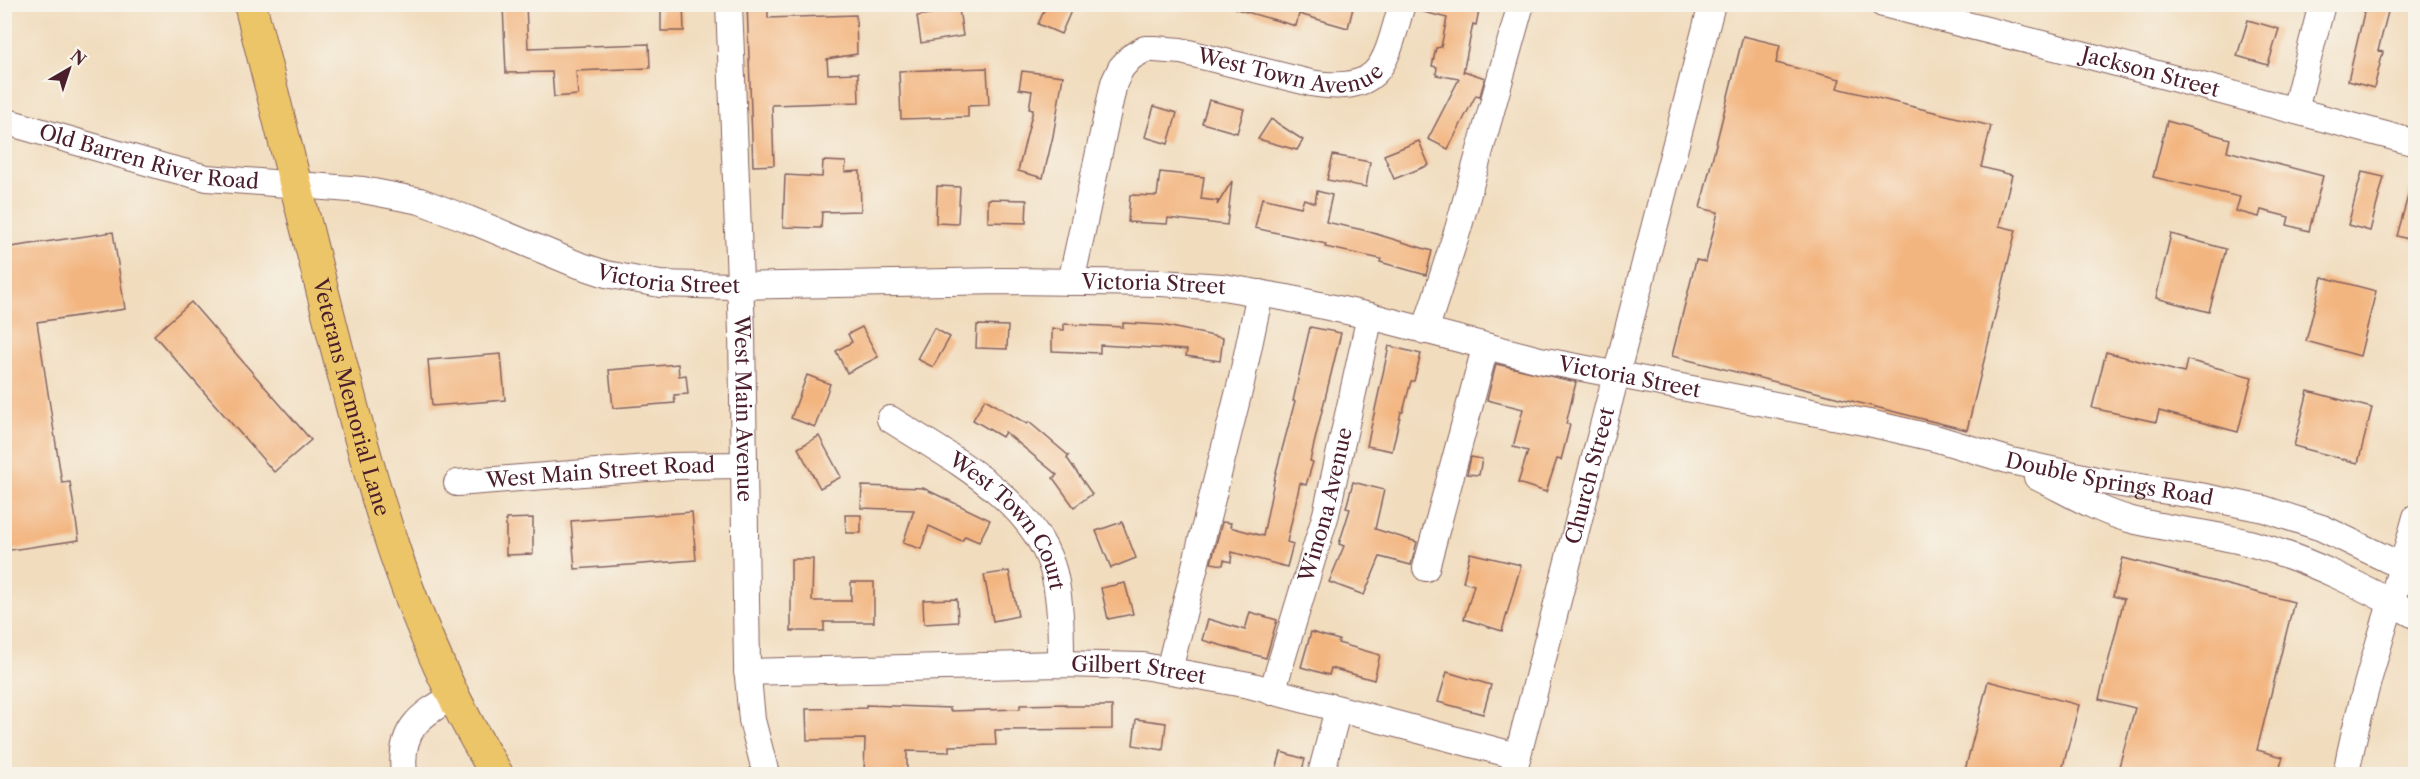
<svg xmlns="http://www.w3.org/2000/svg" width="2420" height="779" viewBox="0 0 2420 779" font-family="'Libre Caslon Text',serif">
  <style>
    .building { fill: #f3b580 }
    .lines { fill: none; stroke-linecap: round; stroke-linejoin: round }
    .minor-casing { stroke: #84615e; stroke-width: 28 }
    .major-casing { stroke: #84615e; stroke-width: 34 }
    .minor { stroke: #fff; stroke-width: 26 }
    .major { stroke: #edc569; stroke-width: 32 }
    .labels { text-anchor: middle; stroke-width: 6; stroke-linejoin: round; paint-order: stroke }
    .street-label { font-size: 21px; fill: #4a1f2b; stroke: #f7f3e8 }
  </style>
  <rect width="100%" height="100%" fill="#f7f3e8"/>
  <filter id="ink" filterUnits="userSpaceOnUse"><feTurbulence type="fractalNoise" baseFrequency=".0167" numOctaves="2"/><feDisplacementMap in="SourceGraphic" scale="12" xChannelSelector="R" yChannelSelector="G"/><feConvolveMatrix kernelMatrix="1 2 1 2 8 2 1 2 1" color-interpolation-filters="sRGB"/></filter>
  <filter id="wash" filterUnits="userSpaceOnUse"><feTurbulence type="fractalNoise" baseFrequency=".008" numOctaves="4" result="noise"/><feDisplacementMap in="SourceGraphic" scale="24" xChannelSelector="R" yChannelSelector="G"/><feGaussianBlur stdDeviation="1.35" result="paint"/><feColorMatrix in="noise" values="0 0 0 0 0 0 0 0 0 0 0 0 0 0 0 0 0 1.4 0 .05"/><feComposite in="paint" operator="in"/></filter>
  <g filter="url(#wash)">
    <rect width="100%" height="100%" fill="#f1dcbd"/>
    <g id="blocks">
      <g class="building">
        <polygon points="661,4 683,4 684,31 661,31"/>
        <polygon points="747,4 768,4 768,18 856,15 857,54 827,59 828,74 858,73 859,102 772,105 774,165 753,166"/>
        <polygon points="1047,4 1074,4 1061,34 1038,24"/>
        <polygon points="1236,4 1354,4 1348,28 1299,14 1296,26 1236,9"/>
        <polygon points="1417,4 1472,4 1471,8 1479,10 1476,25 1473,24 1463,73 1464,71 1485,78 1480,96 1476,95 1448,149 1428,139 1459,79 1436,75 1437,67 1432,66 1436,48 1441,47 1447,18 1416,10"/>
        <polygon points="2366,4 2390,4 2378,51 2383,52 2374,88 2348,81"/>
        <polygon points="526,5 528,48 649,44 650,68 576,71 578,95 554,97 552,72 506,73 503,6"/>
        <polygon points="959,9 963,36 921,43 917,16"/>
        <polygon points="2248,20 2279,29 2268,65 2237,56"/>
        <polygon points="1743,36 1780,45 1776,63 1840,79 1837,88 1991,126 1981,167 2012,175 1999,226 2016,230 1967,430 1672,356 1696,260 1706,262 1718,212 1700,208"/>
        <polygon points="987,68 989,105 968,106 968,117 901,119 899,71"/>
        <polygon points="1022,71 1063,76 1053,136 1043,178 1018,171 1033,110 1029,109 1032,91 1019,89"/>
        <polygon points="1209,100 1244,109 1237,133 1202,123"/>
        <polygon points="1154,106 1177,113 1168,144 1145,137"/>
        <polygon points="1271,119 1303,140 1297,150 1258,139"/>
        <polygon points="2167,121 2230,139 2227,151 2323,176 2309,231 2287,225 2289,217 2261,210 2259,217 2236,211 2240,197 2153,177"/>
        <polygon points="1419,141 1429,165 1394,179 1384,155"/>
        <polygon points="1333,155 1370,162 1366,187 1327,180"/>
        <polygon points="823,161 846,162 845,172 860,171 861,211 822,212 821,228 783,227 785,175 822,177"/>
        <polygon points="1160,172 1204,177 1201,199 1218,201 1217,205 1232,181 1227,225 1168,218 1167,224 1128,222 1130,195 1157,196"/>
        <polygon points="2362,172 2384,177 2370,231 2348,225"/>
        <polygon points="2411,185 2415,185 2415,241 2397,236"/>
        <polygon points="937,186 960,187 958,224 936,223"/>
        <polygon points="1317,191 1332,195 1326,222 1363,230 1432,251 1426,275 1380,262 1381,259 1325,247 1326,244 1255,228 1262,198 1301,207 1304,199 1315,203"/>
        <polygon points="988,199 1027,200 1026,223 988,222"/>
        <polygon points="113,232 125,309 37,322 62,483 70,482 79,540 4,551 4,248"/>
        <polygon points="2171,234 2226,249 2209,312 2156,298"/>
        <polygon points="2322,277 2376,291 2360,356 2306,341"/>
        <polygon points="191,302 311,440 274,472 154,335"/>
        <polygon points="1123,323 1162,325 1223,338 1220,361 1186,356 1187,350 1100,345 1100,353 1052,351 1052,329 1064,330 1064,324 1123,327"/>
        <polygon points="977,325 1008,326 1007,349 976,348"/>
        <polygon points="862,327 878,357 847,373 836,351 852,342 848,334"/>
        <polygon points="1310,327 1341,333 1319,423 1310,461 1313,462 1306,485 1300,483 1287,542 1293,544 1287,567 1232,552 1231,562 1224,560 1223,565 1211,563 1222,522 1231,523 1230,527 1263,536 1275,476 1295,401 1293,401"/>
        <polygon points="934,328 950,337 933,367 917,359"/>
        <polygon points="1389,346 1421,354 1414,381 1411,381 1403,412 1401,412 1392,451 1367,446"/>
        <polygon points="2106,352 2184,373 2187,360 2252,377 2238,432 2159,411 2156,422 2092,408"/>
        <polygon points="501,354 505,400 432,406 428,360"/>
        <polygon points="678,364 679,376 686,375 688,394 674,395 675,403 613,408 609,370"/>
        <polygon points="1496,364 1576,382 1566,424 1570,425 1561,460 1557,459 1546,492 1518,483 1528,451 1513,447 1523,409 1487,400"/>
        <polygon points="807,375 830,384 815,427 791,418"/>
        <polygon points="2308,391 2372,408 2358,463 2294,446"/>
        <polygon points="985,399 1027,424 1029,422 1069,456 1067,458 1092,494 1074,507 1053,478 1057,475 1005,432 1002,437 973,420"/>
        <polygon points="819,436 841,477 820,488 798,448"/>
        <polygon points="1471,457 1482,459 1479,475 1467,474"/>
        <polygon points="1353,482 1384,490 1375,529 1417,542 1411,565 1380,557 1364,595 1329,582 1344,546 1339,544 1350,509 1346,508"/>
        <polygon points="862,486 923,488 990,520 979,542 965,536 962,541 929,526 921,549 903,543 914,510 861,508"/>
        <polygon points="692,512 696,560 575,569 571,521"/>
        <polygon points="845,515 861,515 861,533 846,533"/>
        <polygon points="533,518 533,554 506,555 506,519"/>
        <polygon points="1122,522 1136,558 1111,568 1096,531"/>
        <polygon points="1470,553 1521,565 1502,631 1464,619 1474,585 1463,582"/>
        <polygon points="2123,558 2294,602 2257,750 2283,757 2278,774 2117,774 2135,708 2099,699 2124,599 2113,596"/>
        <polygon points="791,559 813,559 812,601 851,601 851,582 874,582 874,622 824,622 824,631 791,631"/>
        <polygon points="1009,571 1018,616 993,621 984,575"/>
        <polygon points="1125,583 1133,614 1108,619 1101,588"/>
        <polygon points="957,599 958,622 924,624 923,600"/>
        <polygon points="1250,612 1277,620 1266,658 1202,640 1208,619 1245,630"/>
        <polygon points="1311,632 1339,640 1338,643 1380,655 1374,680 1331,668 1329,675 1301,667"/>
        <polygon points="1447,672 1491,685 1483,714 1438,702"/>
        <polygon points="1988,681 2079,705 2061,774 1964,774"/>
        <polygon points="1066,704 1066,706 1112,706 1112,729 995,730 996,745 949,746 949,752 907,751 907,774 864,774 865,739 807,740 806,709 866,708 866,705 950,708 950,711 1020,709 1020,705"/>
        <polygon points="1136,719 1166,723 1163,750 1133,745"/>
        <polygon points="1281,752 1305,759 1301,774 1275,774"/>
      </g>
    </g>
  </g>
  <g filter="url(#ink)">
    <use href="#blocks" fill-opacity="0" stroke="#84615e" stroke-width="1.5"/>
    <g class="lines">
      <defs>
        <g id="minor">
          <path id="s1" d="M729 4 742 332 747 666 752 720 766 774"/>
          <path id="s2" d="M1883 4 2086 55 2416 143"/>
          <polyline points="2295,110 2322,4"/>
          <path id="s3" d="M4 121 164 167 207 178 363 190 420 201 468 219 576 264 606 274 660 284 733 286 1004 281 1161 283 1223 287 1287 298 1370 316 1540 360 1869 423 1938 439 2011 461 2101 481 2200 496 2264 509 2322 528 2416 573"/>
          <path id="s4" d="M1071 282 1114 83 1121 68 1131 57 1145 49H1154L1181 51 1311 83C1383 95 1385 63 1402 4"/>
          <polyline points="1425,331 1458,229 1521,4"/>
          <path id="s5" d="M890 419C949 457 1034 499 1054 573 1061 603 1061 633 1061 664"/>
          <path d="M2037 477C2068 492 2098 511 2132 520 2172 530 2213 533 2253 544 2310 560 2364 587 2416 616"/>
          <path id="s6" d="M457 483 673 466 744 465"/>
          <polyline points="1426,568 1485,348"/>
          <polyline points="1169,670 1241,383 1260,293"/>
          <path id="s7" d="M747 672 1061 664 1143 666 1249 685 1517 756"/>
          <path id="s8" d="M1272 692 1326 514 1370 316"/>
          <path d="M404 774C399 730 418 716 454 696"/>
          <polyline points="1321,774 1338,709"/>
          <path id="s9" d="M1513 774 1712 4"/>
          <path d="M2346 774C2362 687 2393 603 2416 517"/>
        </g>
        <g id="major">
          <path id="s10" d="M250 4C276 109 303 213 329 317 369 475 409 635 497 774"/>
        </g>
      </defs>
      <use href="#minor" class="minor-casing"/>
      <use href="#major" class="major-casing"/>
      <use href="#minor" class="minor"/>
      <use href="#major" class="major"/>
    </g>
  </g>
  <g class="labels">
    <g class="street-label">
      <text dy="7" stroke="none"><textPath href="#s4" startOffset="400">West Town Avenue</textPath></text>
      <text dy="7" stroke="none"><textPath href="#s2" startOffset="276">Jackson Street</textPath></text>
      <text dy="7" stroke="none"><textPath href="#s3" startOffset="150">Old Barren River Road</textPath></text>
      <text dy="7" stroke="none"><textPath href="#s3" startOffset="688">Victoria Street</textPath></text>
      <text dy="7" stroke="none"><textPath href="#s3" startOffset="1174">Victoria Street</textPath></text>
      <text dy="7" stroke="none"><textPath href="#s3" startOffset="1660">Victoria Street</textPath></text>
      <text dy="7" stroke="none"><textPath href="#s10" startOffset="406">Veterans Memorial Lane</textPath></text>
      <text dy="7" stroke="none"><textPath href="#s1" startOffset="405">West Main Avenue</textPath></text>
      <text dy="7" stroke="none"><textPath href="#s6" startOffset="144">West Main Street Road</textPath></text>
      <text dy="7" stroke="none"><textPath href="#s9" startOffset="308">Church Street</textPath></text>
      <text dy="7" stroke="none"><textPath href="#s3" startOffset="2151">Double Springs Road</textPath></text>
      <text dy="7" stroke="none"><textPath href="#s8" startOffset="195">Winona Avenue</textPath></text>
      <text dy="7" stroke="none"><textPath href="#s5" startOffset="160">West Town Court</textPath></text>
      <text dy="7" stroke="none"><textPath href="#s7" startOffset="392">Gilbert Street</textPath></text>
    </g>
  </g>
  <rect width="2420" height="779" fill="none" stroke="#f7f3e8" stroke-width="24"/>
  <g transform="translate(69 69) rotate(39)" stroke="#f7f3e8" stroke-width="4.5" paint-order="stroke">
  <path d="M0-4.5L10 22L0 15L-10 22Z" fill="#4a1f2b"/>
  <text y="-9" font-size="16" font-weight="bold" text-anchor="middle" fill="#4a1f2b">N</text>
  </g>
</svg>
